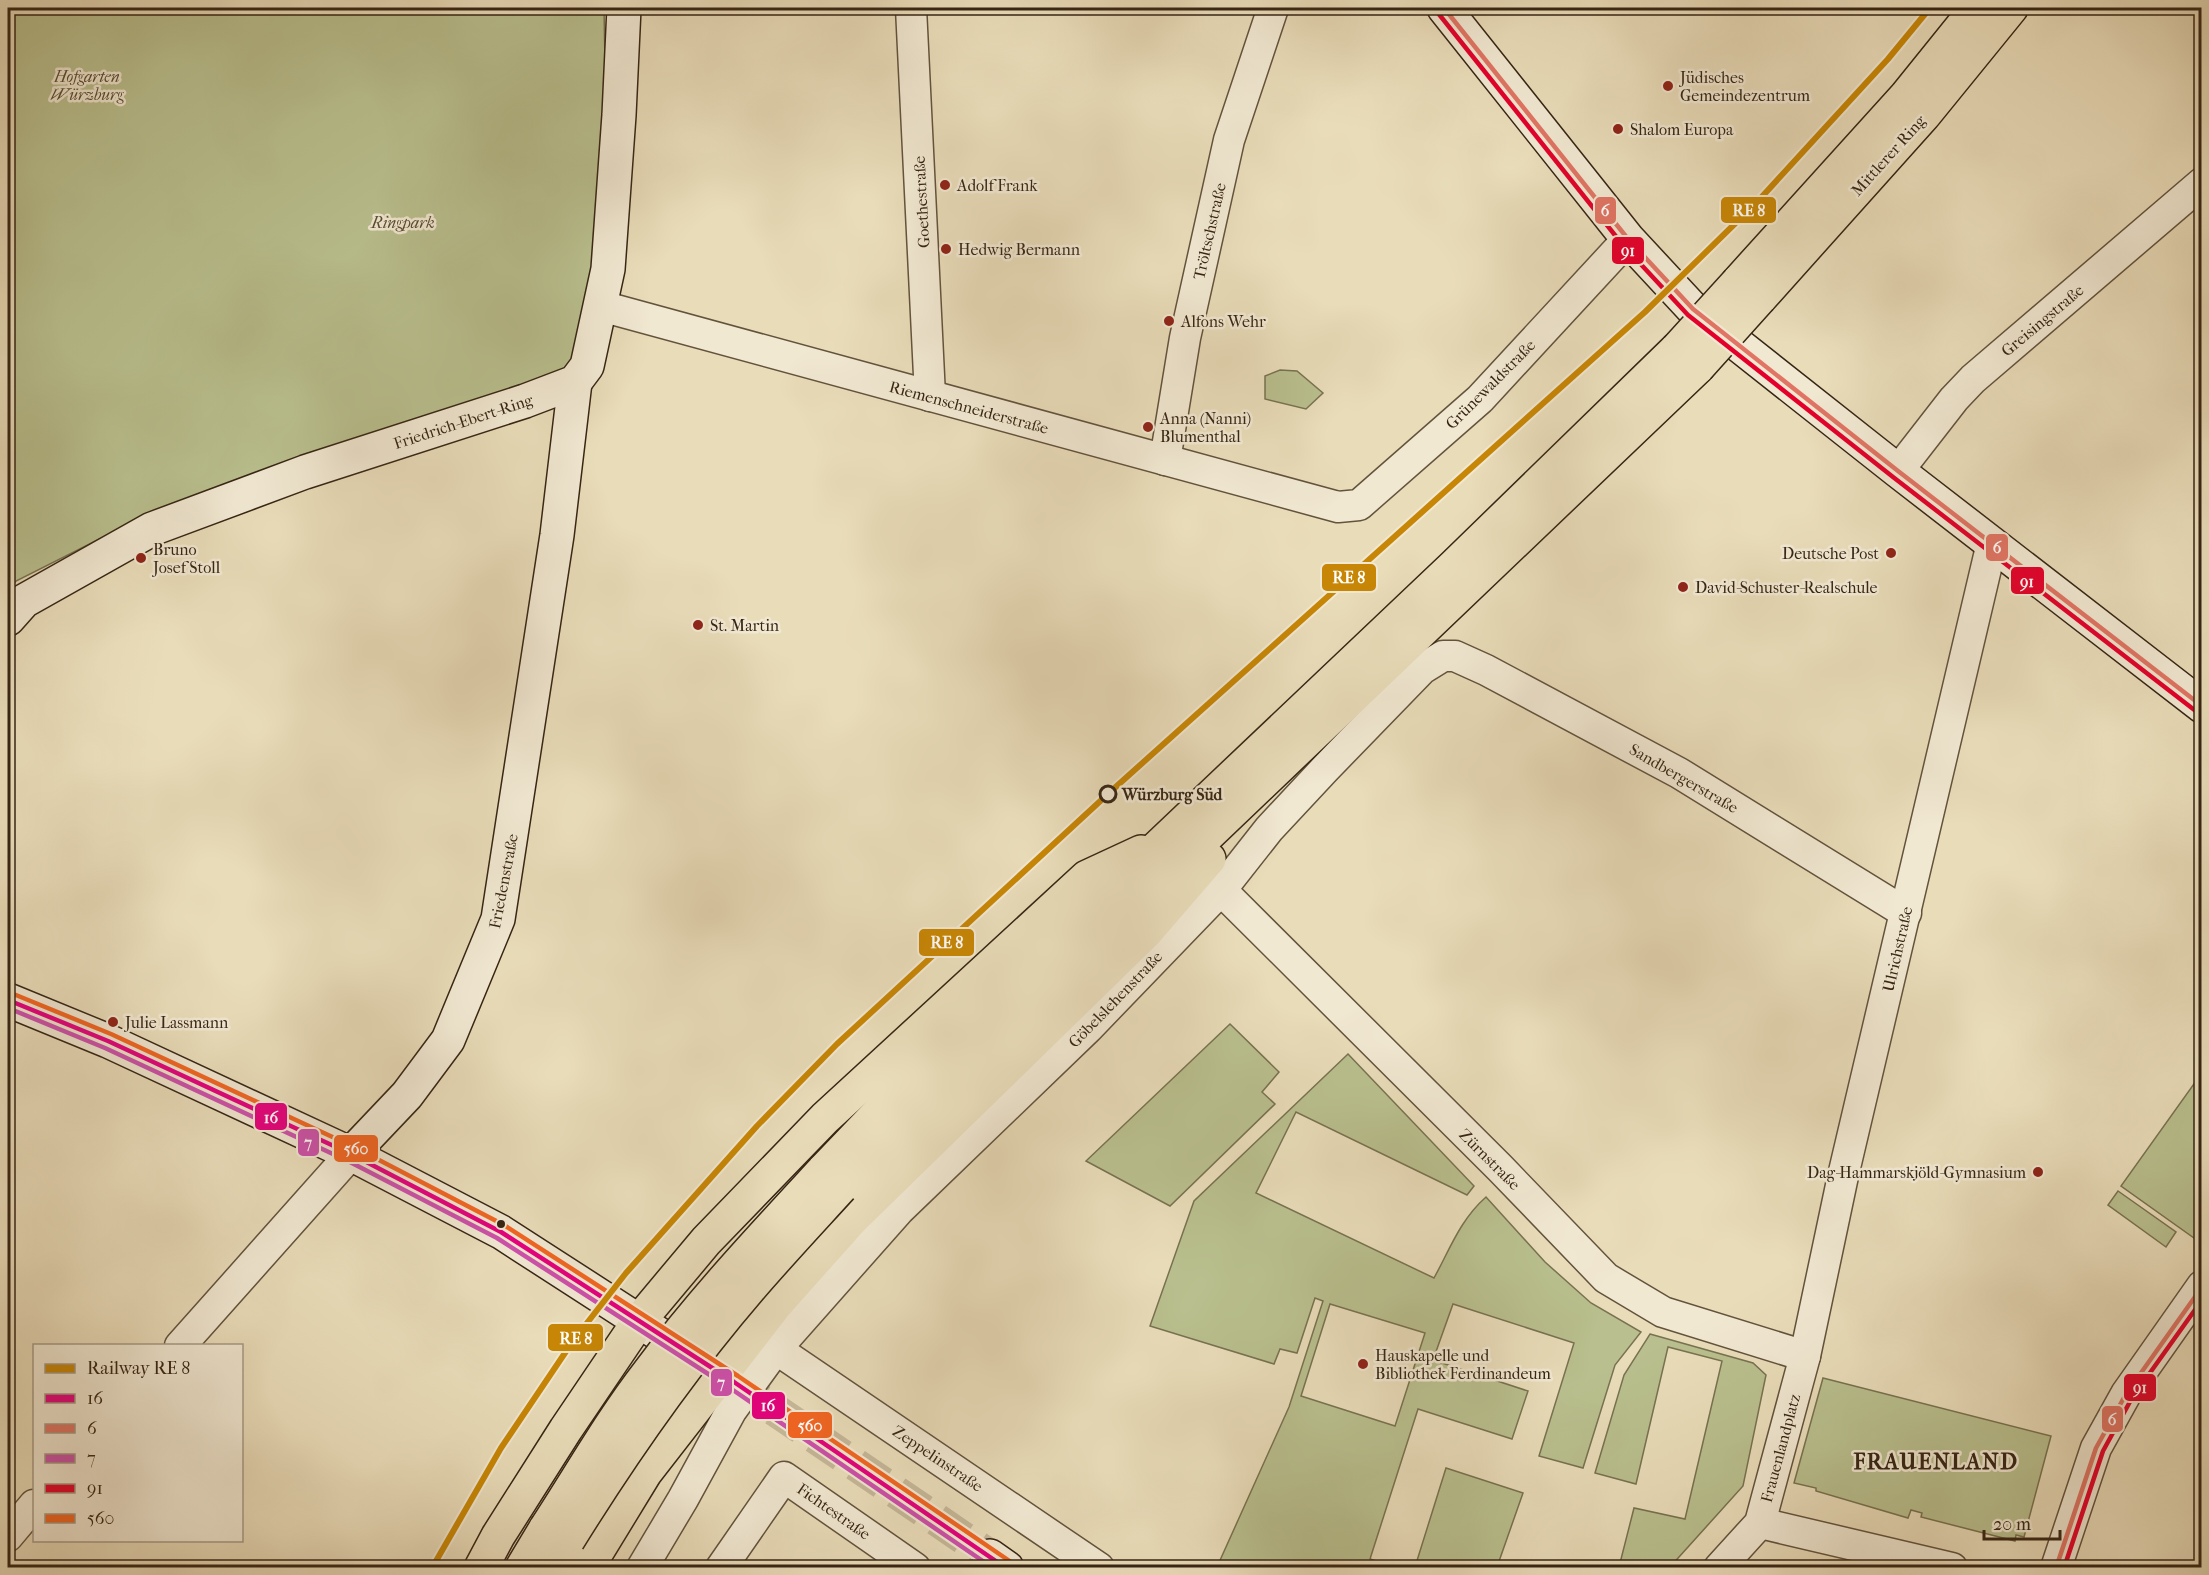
<svg xmlns="http://www.w3.org/2000/svg" width="2209" height="1575" viewBox="0 0 2209 1575" font-family="'IM FELL French Canon',serif">
  <style>
    .green { fill: #b9bf8e; stroke: #787251; stroke-width: 1.5; fill-rule: evenodd }
    .lines { fill: none; stroke-linecap: round; stroke-linejoin: round }
    .secondary-tunnel { stroke: #c5b798; stroke-width: 33; stroke-dasharray: 33 16; stroke-linecap: butt }
    .street-casing { stroke: #63533d; stroke-width: 33 }
    .secondary-casing { stroke: #362514; stroke-width: 36 }
    .primary-casing { stroke: #362514; stroke-width: 36 }
    .street { stroke: #f1e8d2; stroke-width: 30 }
    .secondary { stroke: #f1e8d2; stroke-width: 33 }
    .primary { stroke: #e9dcb9; stroke-width: 33 }
    .primary-bridge-casing { stroke: #362514; stroke-width: 36; stroke-linecap: butt }
    .primary-bridge { stroke: #e9dcb9; stroke-width: 33 }
    .bus-1-casing { stroke: #f1e8d2; stroke-width: 9 }
    .bus-2-casing { stroke: #f1e8d2; stroke-width: 9 }
    .bus-3-casing { stroke: #f1e8d2; stroke-width: 9 }
    .bus-4-casing { stroke: #f1e8d2; stroke-width: 9 }
    .bus-5-casing { stroke: #f1e8d2; stroke-width: 9 }
    .bus-1 { stroke: #e5007d; stroke-width: 4.5 }
    .bus-2 { stroke: #e17464; stroke-width: 4.5 }
    .bus-3 { stroke: #cd50aa; stroke-width: 4.5 }
    .bus-4 { stroke: #e4002b; stroke-width: 4.5 }
    .bus-5 { stroke: #f26522; stroke-width: 4.5 }
    .rail-1-casing { stroke: #f1e8d2; stroke-width: 10 }
    .rail-1 { stroke: #c78605; stroke-width: 6 }
    .poi-dot { fill: #8f2418; stroke: #f1e8d2; stroke-width: 2 }
    .stop-dot { fill: #f1e8d2; stroke: #362514; stroke-width: 3 }
    .bus-dot { fill: #362514; stroke: #f1e8d2; stroke-width: 2 }
    .labels { text-anchor: middle; stroke-width: 5; stroke-linejoin: round; paint-order: stroke }
    .park-label { font-size: 16px; font-style: italic; fill: #574c32; stroke: #f1e8d2 }
    .poi-label { font-size: 16px; fill: #362514; stroke: #f1e8d2; text-anchor: start }
    .street-label { font-size: 16px; fill: #362514; stroke: #f1e8d2 }
    .stop-label { font-size: 16px; font-weight: bold; fill: #362514; stroke: #f1e8d2; text-anchor: start }
    .district-label { font-size: 22px; font-weight: bold; letter-spacing: 1.5px; fill: #362514; stroke: #f1e8d2 }
    .line-badge { stroke: #f1e8d2; stroke-width: 2 }
    .badge-label { font-size: 16px; text-anchor: middle; font-weight: bold; fill: #fff }
  </style>
  <rect width="100%" height="100%" fill="#e9dcb9"/>
  <filter id="stains"><feTurbulence type="fractalNoise" baseFrequency=".00333" numOctaves="4"/><feColorMatrix values="0 0 0 0 .2 0 0 0 0 .09 0 0 0 0 .02 0 0 0 .5 -.17"/></filter>
  <radialGradient id="worn" r=".72"><stop offset=".6" stop-color="#630" stop-opacity="0"/><stop offset="1" stop-color="#630" stop-opacity=".3"/></radialGradient>
  <g class="green">
    <polygon points="8,8 604,8 608,230 586,365 151,513 16,581 8,591"/>
    <polygon points="1280,370 1297,371 1323,393 1306,409 1265,399 1265,376"/>
    <polygon points="1230,1024 1279,1072 1262,1092 1275,1104 1170,1206 1086,1161"/>
    <path d="M1348 1054 1474 1186 1467 1195 1296 1112 1256 1193 1434 1278C1450 1249 1460 1220 1486 1197L1545 1262 1591 1303 1641 1332 1615 1365 1583 1468 1539 1456 1574 1343 1453 1304 1433 1360 1528 1391 1512 1439 1418 1409 1370 1559 1395 1567H1217L1289 1407 1323 1301 1315 1298 1297 1353 1280 1349 1274 1364 1150 1326 1194 1201ZM1330 1304 1425 1333 1395 1426 1301 1396Z"/>
    <polygon points="2201,1074 2202,1227 2194,1238 2121,1186"/>
    <polygon points="2118,1191 2176,1232 2166,1247 2108,1205"/>
    <polygon points="1650,1334 1753,1363 1766,1375 1743,1486 1670,1567 1619,1567 1634,1508 1685,1519 1722,1361 1668,1347 1636,1484 1595,1473 1624,1375"/>
    <polygon points="1823,1378 2051,1436 2024,1537 2016,1535 2015,1541 1921,1517 1922,1513 1911,1510 1908,1518 1816,1491 1816,1488 1794,1483"/>
    <polygon points="1446,1468 1523,1493 1497,1567 1415,1567"/>
  </g>
  <g class="lines">
    <polyline class="secondary-tunnel" points="734,1382 990,1556"/>
    <defs>
      <g id="street">
        <polyline points="911,8 930,396"/>
        <polyline points="601,306 1338,507 1359,505 1480,399 1628,239"/>
        <polyline points="1165,460 1185,338 1229,140 1273,8"/>
        <polyline points="1898,471 1954,399 1973,379 2202,183"/>
        <polyline points="1221,890 1500,1168 1606,1278 1663,1312 1805,1356"/>
        <polyline points="180,1346 351,1154"/>
        <polyline points="776,1349 1099,1568"/>
        <polyline points="1760,1523 1952,1568"/>
        <polyline points="8,1536 34,1505"/>
        <polyline points="642,1568 683,1499 731,1411 776,1349 899,1210 1088,1028 1221,890 1269,829 1325,769 1422,669 1443,656 1455,656 1486,670 1679,773 1906,913"/>
        <polyline points="721,1568 784,1477 915,1568"/>
        <polyline points="1719,1568 1760,1523 1805,1356 1843,1176 1992,543"/>
        <polyline points="2056,1568 2096,1448 2126,1394 2202,1286"/>
      </g>
      <g id="secondary">
        <polyline points="1444,8 1628,239 1693,309 1898,471 2202,706"/>
        <polyline points="8,619 24,601 152,529 305,472 525,401 575,382 587,366 608,269 619,115 624,8"/>
        <polyline points="8,1000 108,1041 351,1154 501,1232 696,1358"/>
        <polyline points="351,1154 407,1095 448,1040 498,919 557,535 575,382"/>
        <polyline points="990,1556 1007,1568"/>
      </g>
      <g id="primary">
        <polyline points="1738,282 1906,96 1977,8"/>
        <polyline points="1760,298 1924,115 2011,8"/>
        <polyline points="823,1171 891,1100 1454,566 1677,349"/>
        <polyline points="841,1187 969,1060 1124,915 1698,367"/>
        <polyline points="481,1568 498,1536 566,1429 639,1321 706,1241 825,1118 1087,877 1141,852"/>
        <polyline points="522,1568 546,1528"/>
        <polyline points="551,1568 568,1540"/>
        <polyline points="587,1568 645,1473 777,1303 851,1220 1146,932 1209,859"/>
      </g>
    </defs>
    <use href="#street" class="street-casing"/>
    <use href="#secondary" class="secondary-casing"/>
    <use href="#primary" class="primary-casing"/>
    <use href="#street" class="street"/>
    <use href="#secondary" class="secondary"/>
    <use href="#primary" class="primary"/>
    <defs>
      <g id="primary-bridge">
        <polyline points="1677,349 1738,282"/>
        <polyline points="1698,367 1760,298"/>
        <path d="M546 1528C580 1476 611 1421 649 1372 702 1301 763 1236 823 1171"/>
        <path d="M568 1540C622 1453 682 1367 749 1289 779 1254 810 1221 841 1187"/>
      </g>
    </defs>
    <use href="#primary-bridge" class="primary-bridge-casing"/>
    <use href="#primary-bridge" class="primary-bridge"/>
    <defs>
      <polyline id="bus-1" points="8,1000 108,1041 351,1154 501,1232 734,1382 1006,1568"/>
      <g id="bus-2">
        <polyline points="1444,8 1628,239 1693,309 1898,471 2202,706"/>
        <polyline points="2056,1568 2096,1448 2126,1394 2202,1287"/>
      </g>
      <polyline id="bus-3" points="8,1008 105,1048 348,1161 497,1238 730,1388 993,1568"/>
      <g id="bus-4">
        <polyline points="1438,13 1622,244 1688,315 1893,477 2197,712"/>
        <polyline points="2064,1568 2103,1451 2132,1398 2202,1300"/>
      </g>
      <polyline id="bus-5" points="11,993 111,1034 354,1147 504,1225 738,1376 1011,1562"/>
    </defs>
    <use href="#bus-1" class="bus-1-casing"/>
    <use href="#bus-2" class="bus-2-casing"/>
    <use href="#bus-3" class="bus-3-casing"/>
    <use href="#bus-4" class="bus-4-casing"/>
    <use href="#bus-5" class="bus-5-casing"/>
    <use href="#bus-1" class="bus-1"/>
    <use href="#bus-2" class="bus-2"/>
    <use href="#bus-3" class="bus-3"/>
    <use href="#bus-4" class="bus-4"/>
    <use href="#bus-5" class="bus-5"/>
    <defs>
      <polyline id="rail-1" points="432,1568 501,1448 573,1341 626,1273 757,1126 837,1044 1109,793 1645,312 1758,201 1888,59 1930,8"/>
    </defs>
    <use href="#rail-1" class="rail-1-casing"/>
    <use href="#rail-1" class="rail-1"/>
  </g>
  <g class="poi-dot">
    <circle cx="1668" cy="86" r="6"/>
    <circle cx="1618" cy="129" r="6"/>
    <circle cx="945" cy="185" r="6"/>
    <circle cx="946" cy="249" r="6"/>
    <circle cx="1169" cy="321" r="6"/>
    <circle cx="1148" cy="427" r="6"/>
    <circle cx="1891" cy="553" r="6"/>
    <circle cx="141" cy="558" r="6"/>
    <circle cx="1683" cy="587" r="6"/>
    <circle cx="698" cy="625" r="6"/>
    <circle cx="113" cy="1022" r="6"/>
    <circle cx="2038" cy="1172" r="6"/>
    <circle cx="1363" cy="1364" r="6"/>
  </g>
  <circle class="stop-dot" cx="1108" cy="794" r="8"/>
  <circle class="bus-dot" cx="501" cy="1224" r="5"/>
  <g class="labels">
    <g class="park-label">
      <text x="87" y="82">Hofgarten<tspan x="87" dy="18">Würzburg</tspan></text>
      <text x="403" y="228">Ringpark</text>
    </g>
    <g class="poi-label">
      <text x="1680" y="83">Jüdisches<tspan x="1680" dy="18">Gemeindezentrum</tspan></text>
      <text x="1630" y="135">Shalom Europa</text>
      <text x="957" y="191">Adolf Frank</text>
      <text x="958" y="255">Hedwig Bermann</text>
      <text x="1181" y="327">Alfons Wehr</text>
      <text x="1160" y="424">Anna (Nanni)<tspan x="1160" dy="18">Blumenthal</tspan></text>
      <text x="153" y="555">Bruno<tspan x="153" dy="18">Josef Stoll</tspan></text>
      <text x="1879" y="559" text-anchor="end">Deutsche Post</text>
      <text x="1695" y="593">David-Schuster-Realschule</text>
      <text x="710" y="631">St. Martin</text>
      <text x="125" y="1028">Julie Lassmann</text>
      <text x="2026" y="1178" text-anchor="end">Dag-Hammarskjöld-Gymnasium</text>
      <text x="1375" y="1361">Hauskapelle und<tspan x="1375" dy="18">Bibliothek Ferdinandeum</tspan></text>
    </g>
    <g class="street-label">
      <text transform="translate(1888 155) rotate(-48)" y="6">Mittlerer Ring</text>
      <text transform="translate(921 202) rotate(-93)" y="6">Goethestraße</text>
      <text transform="translate(1209 231) rotate(-77)" y="6">Tröltschstraße</text>
      <text transform="translate(2042 320) rotate(-40)" y="6">Greisingstraße</text>
      <text transform="translate(1490 384) rotate(-45)" y="6">Grünewaldstraße</text>
      <text transform="translate(969 407) rotate(15)" y="6">Riemenschneiderstraße</text>
      <text transform="translate(463 421) rotate(-18)" y="6">Friedrich-Ebert-Ring</text>
      <text transform="translate(1684 778) rotate(30)" y="6">Sandbergerstraße</text>
      <text transform="translate(503 881) rotate(-79)" y="6">Friedenstraße</text>
      <text transform="translate(1897 949) rotate(-77)" y="6">Ulrichstraße</text>
      <text transform="translate(1115 999) rotate(-46)" y="6">Göbelslehenstraße</text>
      <text transform="translate(1490 1159) rotate(45)" y="6">Zürnstraße</text>
      <text transform="translate(1780 1448) rotate(-75)" y="6">Frauenlandplatz</text>
      <text transform="translate(938 1458) rotate(34)" y="6">Zeppelinstraße</text>
      <text transform="translate(834 1511) rotate(35)" y="6">Fichtestraße</text>
    </g>
    <g class="stop-label">
      <text x="1122" y="800">Würzburg Süd</text>
    </g>
    <g class="district-label">
      <text x="1936" y="1469">FRAUENLAND</text>
    </g>
  </g>
  <g class="line-badge">
    <rect x="1720" y="196" width="57" height="28" rx="6" fill="#c78605"/>
    <rect x="1594" y="196" width="23" height="29" rx="6" fill="#e17464"/>
    <rect x="1611" y="236" width="34" height="29" rx="6" fill="#e4002b"/>
    <rect x="1985" y="533" width="24" height="29" rx="6" fill="#e17464"/>
    <rect x="1321" y="563" width="56" height="29" rx="6" fill="#c78605"/>
    <rect x="2010" y="566" width="35" height="29" rx="6" fill="#e4002b"/>
    <rect x="918" y="928" width="57" height="29" rx="6" fill="#c78605"/>
    <rect x="254" y="1102" width="34" height="29" rx="6" fill="#e5007d"/>
    <rect x="297" y="1128" width="23" height="29" rx="6" fill="#cd50aa"/>
    <rect x="333" y="1134" width="46" height="29" rx="6" fill="#f26522"/>
    <rect x="547" y="1323" width="57" height="29" rx="6" fill="#c78605"/>
    <rect x="710" y="1368" width="23" height="29" rx="6" fill="#cd50aa"/>
    <rect x="2123" y="1373" width="34" height="29" rx="6" fill="#e4002b"/>
    <rect x="751" y="1391" width="35" height="29" rx="6" fill="#e5007d"/>
    <rect x="2101" y="1405" width="23" height="28" rx="6" fill="#e17464"/>
    <rect x="787" y="1411" width="46" height="28" rx="6" fill="#f26522"/>
  </g>
  <g class="badge-label">
    <text x="1749" y="216">RE 8</text>
    <text x="1605" y="216">6</text>
    <text x="1628" y="256">91</text>
    <text x="1997" y="553">6</text>
    <text x="1349" y="583">RE 8</text>
    <text x="2027" y="587">91</text>
    <text x="947" y="948">RE 8</text>
    <text x="271" y="1123">16</text>
    <text x="308" y="1148">7</text>
    <text x="356" y="1154">560</text>
    <text x="576" y="1344">RE 8</text>
    <text x="721" y="1388">7</text>
    <text x="2140" y="1393">91</text>
    <text x="768" y="1411">16</text>
    <text x="2112" y="1425">6</text>
    <text x="810" y="1431">560</text>
  </g>
  <rect width="2209" height="1575" fill="none" stroke="#e9dcb9" stroke-width="30"/>
  <rect x="9" y="9" width="2191" height="1557" fill="none" stroke="#362514" stroke-width="3"/>
  <rect x="15" y="15" width="2179" height="1545" fill="none" stroke="#362514" stroke-width="1.5"/>
  <rect x="33" y="1344" width="210" height="198" fill="#f1e8d2" stroke="#a69a86" stroke-width="1.5"/>
  <rect x="45" y="1364" width="30" height="9" fill="#c78605" stroke="#a69a86" stroke-width="1.5"/>
  <text x="87" y="1374" font-size="18" fill="#362514">Railway RE 8</text>
  <rect x="45" y="1394" width="30" height="9" fill="#e5007d" stroke="#a69a86" stroke-width="1.5"/>
  <text x="87" y="1404" font-size="18" fill="#362514">16</text>
  <rect x="45" y="1424" width="30" height="9" fill="#e17464" stroke="#a69a86" stroke-width="1.5"/>
  <text x="87" y="1434" font-size="18" fill="#362514">6</text>
  <rect x="45" y="1454" width="30" height="9" fill="#cd50aa" stroke="#a69a86" stroke-width="1.5"/>
  <text x="87" y="1464" font-size="18" fill="#362514">7</text>
  <rect x="45" y="1484" width="30" height="9" fill="#e4002b" stroke="#a69a86" stroke-width="1.5"/>
  <text x="87" y="1494" font-size="18" fill="#362514">91</text>
  <rect x="45" y="1514" width="30" height="9" fill="#f26522" stroke="#a69a86" stroke-width="1.5"/>
  <text x="87" y="1524" font-size="18" fill="#362514">560</text>
  <path d="M1984 1530v9h76v-9" fill="none" stroke="#362514" stroke-width="3"/>
  <text x="1993" y="1530" font-size="18" fill="#362514" stroke="#f1e8d2" stroke-width="4.5" paint-order="stroke">20 m</text>
  <rect width="100%" height="100%" filter="url(#stains)"/>
  <rect width="100%" height="100%" fill="url(#worn)"/>
</svg>
